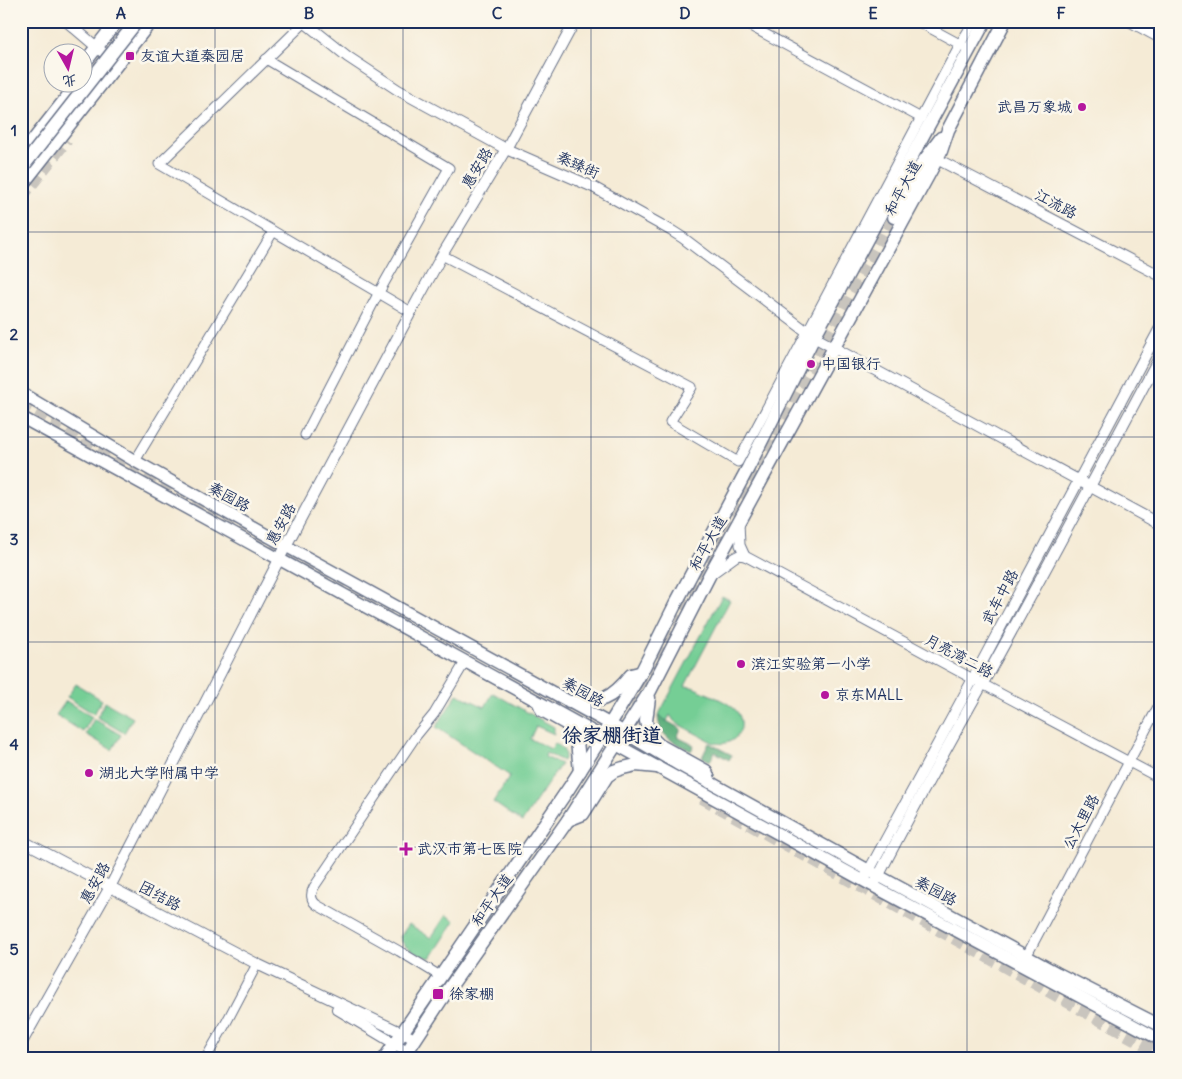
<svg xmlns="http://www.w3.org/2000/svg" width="1182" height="1079" viewBox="0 0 1182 1079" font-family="Delius,'LXGW WenKai TC',sans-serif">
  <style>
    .green { fill: #75ce95; stroke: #487e7a }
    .forest { fill: #60b17e; stroke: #3e706e }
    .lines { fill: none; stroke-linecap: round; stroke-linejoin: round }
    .primary-tunnel { stroke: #c9c5be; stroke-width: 12; stroke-dasharray: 12 6; stroke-linecap: butt }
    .minor-casing { stroke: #677188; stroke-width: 11 }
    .tertiary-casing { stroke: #677188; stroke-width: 12 }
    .secondary-casing { stroke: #677188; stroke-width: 14 }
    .primary-casing { stroke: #677188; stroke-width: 15 }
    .minor { stroke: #fff; stroke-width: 9 }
    .tertiary { stroke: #fff; stroke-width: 10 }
    .secondary { stroke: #fff; stroke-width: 11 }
    .primary { stroke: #fff; stroke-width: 12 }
    .primary-bridge-casing { stroke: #677188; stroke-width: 15; stroke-linecap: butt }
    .primary-bridge { stroke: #fff; stroke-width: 12 }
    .grid { fill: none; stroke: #1b2f5e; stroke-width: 1; stroke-opacity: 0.55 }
    .poi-dot { fill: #b5179e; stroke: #fbf7ec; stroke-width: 2 }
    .labels { text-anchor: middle; stroke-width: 5; stroke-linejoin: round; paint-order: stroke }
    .poi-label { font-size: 15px; fill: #1b2f5e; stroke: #fbf7ec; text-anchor: start }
    .street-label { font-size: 15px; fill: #1b2f5e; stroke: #fbf7ec }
    .district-label { font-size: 20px; font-weight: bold; fill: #1b2f5e; stroke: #fbf7ec }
    .neatline { fill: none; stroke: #1b2f5e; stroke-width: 2 }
    .grid-label { font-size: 16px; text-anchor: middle; font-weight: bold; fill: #1b2f5e }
  </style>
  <rect width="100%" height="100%" fill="#fbf7ec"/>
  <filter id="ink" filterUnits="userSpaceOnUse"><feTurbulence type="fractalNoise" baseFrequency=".02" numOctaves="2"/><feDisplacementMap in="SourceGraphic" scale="10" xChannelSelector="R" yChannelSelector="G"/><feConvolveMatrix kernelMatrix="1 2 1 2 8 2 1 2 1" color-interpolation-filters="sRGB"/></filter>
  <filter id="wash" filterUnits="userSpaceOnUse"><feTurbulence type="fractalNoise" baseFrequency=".0096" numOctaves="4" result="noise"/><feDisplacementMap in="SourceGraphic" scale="20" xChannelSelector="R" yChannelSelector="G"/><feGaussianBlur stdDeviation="1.12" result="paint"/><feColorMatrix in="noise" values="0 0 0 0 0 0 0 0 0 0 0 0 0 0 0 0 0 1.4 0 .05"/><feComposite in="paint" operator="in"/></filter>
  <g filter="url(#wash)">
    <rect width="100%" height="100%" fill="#f5ebd6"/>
    <g class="green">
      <path d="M722 596 730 600 685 686 692 687 697 689C708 694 732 703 738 713 749 732 730 749 712 742L678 724 674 721 670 715 667 721 658 716Z"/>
      <polygon points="76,684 102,700 94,714 67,697"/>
      <path d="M493 693 554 727V734L536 726 530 739 551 749 555 743C562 748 568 751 563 761L546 753 545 757 561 764 522 822 493 802 510 776 436 727 457 694 485 707Z"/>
      <polygon points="66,701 92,717 83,732 56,715"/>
      <polygon points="105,702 133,718 124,733 97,717"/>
      <polygon points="94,719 121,735 112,750 86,734"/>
      <path d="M446 915 455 921 431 958C419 956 404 950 400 937L409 924 431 938Z"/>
    </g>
    <g class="forest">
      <path d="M658 716 681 729 677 737 694 745 691 751C675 742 659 738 658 716Z"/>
      <polygon points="709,743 732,755 729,760 715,752 710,761 702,757"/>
    </g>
  </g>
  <g filter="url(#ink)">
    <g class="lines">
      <g class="primary-tunnel">
        <polyline points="21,198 67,140"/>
        <polyline points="21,403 76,435 414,627"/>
        <path d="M666 769C636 748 630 716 643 683L894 217"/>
        <polyline points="702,798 1161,1054"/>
      </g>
      <defs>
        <g id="minor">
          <polyline points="741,21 921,118"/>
          <polyline points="917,21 965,47"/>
          <polyline points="1128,21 1161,39"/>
          <polyline points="304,23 159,164 411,312"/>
          <polyline points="266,59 449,168 378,294 305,435"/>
          <polyline points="442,255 692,387 670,422 738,462 960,44 974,21"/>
          <polyline points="135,461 273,232"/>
          <polyline points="739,522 740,545 745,556"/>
          <polyline points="713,573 735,557 739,555 745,556 973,679 1161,779"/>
          <polyline points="1026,957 1161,701"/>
          <path d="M440 976 399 951 317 905C311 901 310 894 314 887L416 736 434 714 465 662"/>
          <polyline points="206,1058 226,1023 257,964"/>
        </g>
        <g id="tertiary">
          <polyline points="66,21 113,61"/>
          <polyline points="303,21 348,57 398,90 506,149 593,187 672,231 683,238 814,337 1161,525"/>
          <polyline points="937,159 1161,276"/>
          <polyline points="21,840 257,964 415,1039"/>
          <polyline points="866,876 973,679 1161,326"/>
          <path d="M875 883C909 815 946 749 983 683 1044 574 1102 464 1161 354"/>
          <polyline points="337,1009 407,1051"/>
          <polyline points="21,1044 110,887 286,546 411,312 442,255 506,149 575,21"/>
        </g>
        <g id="secondary">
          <polyline points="21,393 135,461 286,546 610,724 679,765 879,876 1057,973 1161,1026"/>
          <polyline points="21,417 886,893 1161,1040"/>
        </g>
        <g id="primary">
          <polyline points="82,66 117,21"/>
          <polyline points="21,156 79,82"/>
          <polyline points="21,186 151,21"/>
          <polyline points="894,217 923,162 941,138"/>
          <polyline points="649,698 646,721 648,730 652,738 659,745 706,771 710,782"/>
          <path d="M569 702C601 703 611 700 631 675L639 673"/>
          <polyline points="539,703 542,710 565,723 573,730 577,741 580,771"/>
          <polyline points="568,820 583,814 607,776 614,771 623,768 636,765 657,767"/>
          <polyline points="385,1058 569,788 610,724 641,673 676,603 748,468 814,337 985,21"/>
          <polyline points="403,1058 441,1000 568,820 650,691 709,576 930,172 941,151 948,130 1005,21"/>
        </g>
      </defs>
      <use href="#minor" class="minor-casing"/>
      <use href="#tertiary" class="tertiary-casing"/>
      <use href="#secondary" class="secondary-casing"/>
      <use href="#primary" class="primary-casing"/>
      <use href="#minor" class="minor"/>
      <use href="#tertiary" class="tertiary"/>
      <use href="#secondary" class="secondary"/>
      <use href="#primary" class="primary"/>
      <defs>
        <polyline id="primary-bridge" points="21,169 137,21"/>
      </defs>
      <use href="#primary-bridge" class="primary-bridge-casing"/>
      <use href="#primary-bridge" class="primary-bridge"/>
    </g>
  </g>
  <path class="grid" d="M215 21V1058M403 21V1058M591 21V1058M779 21V1058M967 21V1058M21 232H1161M21 437H1161M21 642H1161M21 847H1161"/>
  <g class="poi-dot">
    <rect x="125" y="51" width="10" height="10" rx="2.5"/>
    <circle cx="1082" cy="107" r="5"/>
    <circle cx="811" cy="364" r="5"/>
    <circle cx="741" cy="664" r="5"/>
    <circle cx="825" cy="695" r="5"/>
    <circle cx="89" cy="773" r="5"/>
    <path d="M403.5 841.5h5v5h5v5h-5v5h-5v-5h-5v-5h5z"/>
    <rect x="432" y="988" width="12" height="12" rx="2.5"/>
  </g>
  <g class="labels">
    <g class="poi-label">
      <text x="140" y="61">友谊大道秦园居</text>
      <text x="1072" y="112" text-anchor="end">武昌万象城</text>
      <text x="821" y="369">中国银行</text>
      <text x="751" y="669">滨江实验第一小学</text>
      <text x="835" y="700">京东MALL</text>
      <text x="99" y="778">湖北大学附属中学</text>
      <text x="417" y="854">武汉市第七医院</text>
      <text x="449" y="999">徐家棚</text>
    </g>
    <g class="street-label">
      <text transform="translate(578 165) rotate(24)" y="5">秦臻街</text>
      <text transform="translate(477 168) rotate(-59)" y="5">惠安路</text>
      <text transform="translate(903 188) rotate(-62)" y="5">和平大道</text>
      <text transform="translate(1056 204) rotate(28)" y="5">江流路</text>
      <text transform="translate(229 497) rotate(29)" y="5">秦园路</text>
      <text transform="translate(281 524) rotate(-62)" y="5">惠安路</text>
      <text transform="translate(708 543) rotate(-61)" y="5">和平大道</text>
      <text transform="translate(1000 597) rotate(-62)" y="5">武车中路</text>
      <text transform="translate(959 656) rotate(28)" y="5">月亮湾二路</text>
      <text transform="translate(583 692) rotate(29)" y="5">秦园路</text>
      <text transform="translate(1081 822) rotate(-62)" y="5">公太里路</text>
      <text transform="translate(95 883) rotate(-61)" y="5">惠安路</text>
      <text transform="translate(936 891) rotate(28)" y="5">秦园路</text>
      <text transform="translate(160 896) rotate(28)" y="5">团结路</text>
      <text transform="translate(492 900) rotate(-55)" y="5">和平大道</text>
    </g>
    <g class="district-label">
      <text x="612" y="742">徐家棚街道</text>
    </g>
  </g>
  <rect width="1182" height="1079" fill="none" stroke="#fbf7ec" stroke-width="55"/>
  <g transform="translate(68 68) rotate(172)"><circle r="24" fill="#fbf7ec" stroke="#a1a7b3"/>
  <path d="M0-4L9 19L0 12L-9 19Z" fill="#b5179e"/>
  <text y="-8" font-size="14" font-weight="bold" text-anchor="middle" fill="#1b2f5e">北</text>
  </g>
  <rect x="28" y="28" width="1126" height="1024" class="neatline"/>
  <g class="grid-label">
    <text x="121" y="19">A</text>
    <text x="309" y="19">B</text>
    <text x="497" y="19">C</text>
    <text x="685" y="19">D</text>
    <text x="873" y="19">E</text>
    <text x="1061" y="19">F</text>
    <text x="14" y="136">1</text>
    <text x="14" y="340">2</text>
    <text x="14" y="545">3</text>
    <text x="14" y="750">4</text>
    <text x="14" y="955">5</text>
  </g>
</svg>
